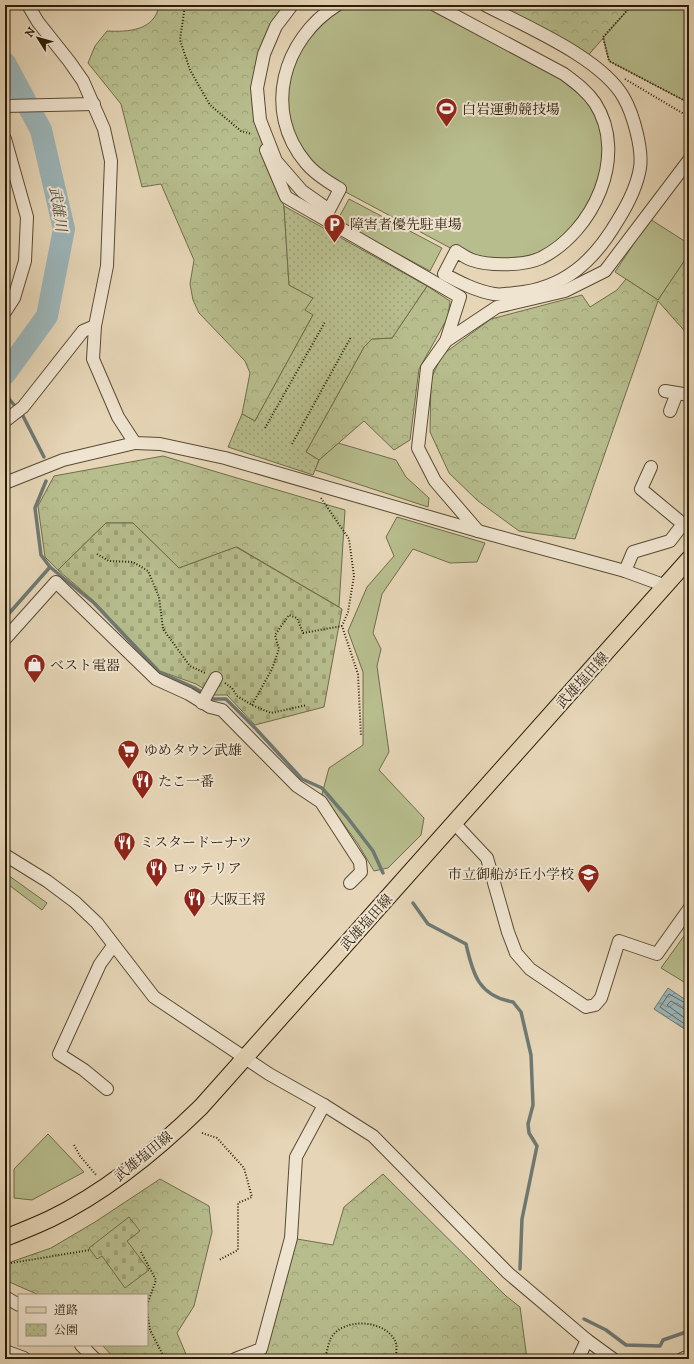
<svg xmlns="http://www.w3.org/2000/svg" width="694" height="1364" viewBox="0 0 694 1364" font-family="'IM FELL DW Pica','Noto Serif JP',serif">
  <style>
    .grass { fill: #b7bd8d; stroke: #706d4b }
    .forest { fill: url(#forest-crowns); stroke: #706d4b }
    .cemetery { fill: url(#cemetery-stones); stroke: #706d4b }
    .park { fill: url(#park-dots); stroke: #706d4b }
    .water { fill: url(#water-waves); stroke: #6e7973 }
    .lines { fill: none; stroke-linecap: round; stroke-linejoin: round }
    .shore { stroke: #636a62; stroke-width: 1 }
    .stream { stroke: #6e7973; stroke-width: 3.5 }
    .river { stroke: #9cb6ba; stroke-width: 22 }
    .minor-casing { stroke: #594b34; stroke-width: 14 }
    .major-casing { stroke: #2a1d09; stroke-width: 18 }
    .path { stroke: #2a1d09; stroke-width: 2; stroke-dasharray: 1 2; stroke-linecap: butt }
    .minor { stroke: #efe4d0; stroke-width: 12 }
    .major { stroke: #e6d6b7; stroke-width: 16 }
    .labels { text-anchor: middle; stroke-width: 4; stroke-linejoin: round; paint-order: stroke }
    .poi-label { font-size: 14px; fill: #2a1d09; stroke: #efe4d0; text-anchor: start }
    .street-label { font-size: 14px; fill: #2a1d09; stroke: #efe4d0 }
    .water-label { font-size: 15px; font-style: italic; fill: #4c4b3e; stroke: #efe4d0 }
  </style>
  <defs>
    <pattern id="forest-crowns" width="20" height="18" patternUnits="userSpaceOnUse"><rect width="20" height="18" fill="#b7bd8d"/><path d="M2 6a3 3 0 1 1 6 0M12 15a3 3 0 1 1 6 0" fill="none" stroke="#9ea278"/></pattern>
    <pattern id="cemetery-stones" width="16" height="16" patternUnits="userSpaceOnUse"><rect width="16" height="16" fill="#b7bd8d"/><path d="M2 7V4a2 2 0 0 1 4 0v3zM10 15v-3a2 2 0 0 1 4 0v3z" fill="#9ea278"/></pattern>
    <pattern id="park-dots" width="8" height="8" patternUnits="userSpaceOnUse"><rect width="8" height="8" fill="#b7bd8d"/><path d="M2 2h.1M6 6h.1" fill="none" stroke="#9ea278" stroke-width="1.8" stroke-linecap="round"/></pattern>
    <pattern id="water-waves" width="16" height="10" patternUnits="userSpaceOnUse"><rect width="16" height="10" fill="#9cb6ba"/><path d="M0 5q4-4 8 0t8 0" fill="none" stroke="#7f9395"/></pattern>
  </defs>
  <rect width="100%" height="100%" fill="#e6d6b7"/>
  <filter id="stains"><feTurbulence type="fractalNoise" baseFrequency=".005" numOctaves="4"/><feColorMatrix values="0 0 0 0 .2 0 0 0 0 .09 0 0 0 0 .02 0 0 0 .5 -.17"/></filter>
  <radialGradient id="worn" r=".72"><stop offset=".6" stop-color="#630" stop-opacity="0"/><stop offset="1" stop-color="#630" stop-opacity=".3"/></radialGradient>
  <g class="grass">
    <polygon points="337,5 435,5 583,88 608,140 598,196 557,248 515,264 456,251 340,189 306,164 285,119 289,60"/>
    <polygon points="632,5 689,5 689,103 609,61 603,37"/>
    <polygon points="349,199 442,248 430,271 337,221"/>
    <polygon points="650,219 689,244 689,254 658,300 615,272"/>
    <polygon points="338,443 396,460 406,477 429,498 428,507 315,470 319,460"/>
    <polygon points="397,517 485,543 477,562 450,563 413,549 382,594 373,633 381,649 377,666 389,752 379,770 424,818 421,835 388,868 374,871 358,844 322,794 329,768 363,745 363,672 348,631 367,587 394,556 386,537"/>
    <polygon points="5,873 47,903 42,910 5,882"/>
    <polygon points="689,929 689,985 661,968"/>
    <polygon points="48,1134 84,1172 32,1200 14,1198 14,1169"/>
  </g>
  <g class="forest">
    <path d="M159 5H292L276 26 257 88 266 163 284 206 289 285 313 298V315L255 421 242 414 250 373 245 361 199 313 193 300 190 284 194 260 161 184 142 187 121 104 88 63 95 46 107 31C128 32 155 31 159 5Z"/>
    <polygon points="485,5 632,5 585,59"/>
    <polygon points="689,254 689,336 658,301 575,539 519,531 478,501 449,473 430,432 431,379 442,355 491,319 582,295 590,307 617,290 626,279 658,300"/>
    <polygon points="427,286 450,301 448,317 419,369 410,440 394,450 364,421 319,460 306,452 364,347 372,339 392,338"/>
    <polygon points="163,456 345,510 339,607 237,547 179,568 133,523 106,523 58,570 45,557 38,506 54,476"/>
    <polygon points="383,1174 506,1296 520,1307 527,1359 235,1359 261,1349 291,1238 333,1245 344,1207"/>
    <polygon points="160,1179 209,1206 212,1232 194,1306 177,1333 188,1359 115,1359 102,1345 147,1345 147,1295 39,1295 7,1281 5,1264 51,1248 95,1222"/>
  </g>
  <g class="cemetery">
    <polygon points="106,523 133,523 179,568 236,547 342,609 324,707 255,725 227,695 214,695 196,684 160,671 94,601 58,570"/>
    <polygon points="129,1217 140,1231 127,1241 149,1270 125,1288 102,1256 97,1259 89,1248"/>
  </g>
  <polygon class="park" points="284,206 427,286 392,338 372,339 364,347 306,452 319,460 313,475 228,447 242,414 255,421 313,315 305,310 313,298 289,285"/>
  <polygon class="water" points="668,988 689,1002 689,1032 654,1009"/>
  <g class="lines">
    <g class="shore">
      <polyline points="689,1005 669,994 660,1007 689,1027"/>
      <polyline points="689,1010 684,1009 671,1001 667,1005 689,1021"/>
    </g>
    <g class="stream">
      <polyline points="5,394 15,406"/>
      <polyline points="23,416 44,457"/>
      <polyline points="46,481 35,508 41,555 50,567 94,603 159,672 195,688 212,699 226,699 256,729 302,779 322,788 347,817 373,851 383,873"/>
      <polyline points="5,618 50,567"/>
      <path d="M413 903 428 924 466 944C473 975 479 996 513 1002L521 1012 531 1055 533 1105 528 1124 529 1133 537 1146 522 1219 520 1269"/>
      <polyline points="584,1319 606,1330 626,1345 660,1346 663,1340 689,1331"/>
    </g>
    <polyline class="river" points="5,63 41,130 64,229 47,316 5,374"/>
    <defs>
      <g id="minor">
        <polyline points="28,5 38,22 69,61 83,81 104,129 111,161 107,266 95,326 93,359 118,417 135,443 160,444 225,458 478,531 625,571 666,586"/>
        <path d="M292 5 276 26 264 54 257 88 260 120 276 161 302 191 329 210 340 189C328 182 315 174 306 163 262 111 283 39 337 5"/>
        <path d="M435 5 564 74C576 83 587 91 595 103 629 156 593 232 541 258 524 266 489 266 472 260 466 258 461 254 456 251L444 274C459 282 476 291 494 294 500 295 508 294 515 293 564 289 594 261 618 220 628 204 637 186 640 168 643 149 633 114 624 98 602 58 525 26 485 5"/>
        <polyline points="5,106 94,104"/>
        <polyline points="5,139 27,217 25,261 14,298 5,312"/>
        <polyline points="266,150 286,197 460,297 446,341 427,368 418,448 435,481 478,531"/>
        <polyline points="446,341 497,307 565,291 605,271 689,160"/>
        <polyline points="665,391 689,395"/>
        <polyline points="670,411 677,393"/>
        <polyline points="5,421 23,407 83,331 95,326"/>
        <polyline points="5,483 63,460 135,443"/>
        <polyline points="625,571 633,552 670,541 683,524 641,489 651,467"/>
        <polyline points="5,639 56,582 156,679 189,694 210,707 222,710 297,786 321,802 360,862 361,872 350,883"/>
        <polyline points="202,703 216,678"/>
        <polyline points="455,824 487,858 508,932 516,953 530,969 586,1007 595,1005 601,998 619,941 657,954 689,909"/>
        <polyline points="5,855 47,881 75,902 97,923 154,997 269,1074 324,1105 373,1136 508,1273 587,1340 613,1359"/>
        <polyline points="107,1089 84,1070 59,1054 100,964 113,946"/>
        <polyline points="5,1297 19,1305"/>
        <polyline points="81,1345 95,1359"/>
        <polyline points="5,1351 24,1358"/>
        <polyline points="235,1359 261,1349 291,1238 296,1157 324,1105"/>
        <polyline points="578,1359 587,1340"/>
        <polyline points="682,1359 689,1356"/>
      </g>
      <path id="major" d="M5 1238C20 1232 35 1226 50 1219 106 1192 156 1151 201 1107L689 559"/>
    </defs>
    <use href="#minor" class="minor-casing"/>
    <use href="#major" class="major-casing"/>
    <g class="path">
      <polyline points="185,5 180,40 190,70 210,105 241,131 252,134"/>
      <polyline points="632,5 603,37 609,61 689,103"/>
      <polyline points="625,79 689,117"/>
      <polyline points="265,428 325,322"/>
      <polyline points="292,444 351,337"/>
      <polyline points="321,498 349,539 354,576 348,612 342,626 358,674 361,736"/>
      <polyline points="97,554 109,561 133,562 148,571 159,597 163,629 190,666 205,673"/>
      <polyline points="225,683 232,688 237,696 252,705 271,713 307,705"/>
      <polyline points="252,705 272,669 279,649 275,635 289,615 297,618 303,633 342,626"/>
      <polyline points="202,1133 217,1138 244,1168 252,1197 238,1203 238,1250 219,1260"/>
      <polyline points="74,1145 80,1156 97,1176"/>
      <polyline points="141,1252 156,1280 147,1305"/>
      <polyline points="5,1264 90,1250"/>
      <polyline points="147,1311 150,1330 165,1359"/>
      <path d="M325 1359C327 1352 328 1344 331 1338 343 1317 387 1319 396 1343 397 1348 396 1355 396 1359"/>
    </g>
    <use href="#minor" class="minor"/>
    <use href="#major" class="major"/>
  </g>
  <defs>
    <symbol id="stadium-pin" viewBox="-11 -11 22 30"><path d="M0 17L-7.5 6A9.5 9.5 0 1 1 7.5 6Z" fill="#8f2418" stroke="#efe4d0"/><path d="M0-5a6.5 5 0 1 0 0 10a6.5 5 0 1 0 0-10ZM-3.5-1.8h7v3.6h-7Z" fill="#fff"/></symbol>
    <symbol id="parking-pin" viewBox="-11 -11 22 30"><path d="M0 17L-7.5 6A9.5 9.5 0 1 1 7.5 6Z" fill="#8f2418" stroke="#efe4d0"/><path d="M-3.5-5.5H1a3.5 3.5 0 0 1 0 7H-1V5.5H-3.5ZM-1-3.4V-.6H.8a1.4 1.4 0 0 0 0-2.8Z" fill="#fff"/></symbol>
    <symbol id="shop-pin" viewBox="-11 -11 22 30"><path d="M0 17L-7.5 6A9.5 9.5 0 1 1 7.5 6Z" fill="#8f2418" stroke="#efe4d0"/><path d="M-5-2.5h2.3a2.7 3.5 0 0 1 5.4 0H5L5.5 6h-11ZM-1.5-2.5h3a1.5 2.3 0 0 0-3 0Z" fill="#fff"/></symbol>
    <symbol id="supermarket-pin" viewBox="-11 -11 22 30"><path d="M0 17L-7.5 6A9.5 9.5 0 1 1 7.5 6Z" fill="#8f2418" stroke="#efe4d0"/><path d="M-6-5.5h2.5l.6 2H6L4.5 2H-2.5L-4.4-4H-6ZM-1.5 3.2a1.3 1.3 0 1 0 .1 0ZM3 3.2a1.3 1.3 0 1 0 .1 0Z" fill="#fff"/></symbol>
    <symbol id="restaurant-pin" viewBox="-11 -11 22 30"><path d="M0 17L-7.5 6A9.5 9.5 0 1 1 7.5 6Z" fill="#8f2418" stroke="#efe4d0"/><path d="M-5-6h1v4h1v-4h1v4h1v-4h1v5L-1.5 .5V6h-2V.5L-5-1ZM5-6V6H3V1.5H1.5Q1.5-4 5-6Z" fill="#fff"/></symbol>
    <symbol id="school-pin" viewBox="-11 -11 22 30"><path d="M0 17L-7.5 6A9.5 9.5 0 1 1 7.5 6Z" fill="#8f2418" stroke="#efe4d0"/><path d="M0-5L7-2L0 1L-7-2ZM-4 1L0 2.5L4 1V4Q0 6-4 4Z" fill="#fff"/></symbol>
  </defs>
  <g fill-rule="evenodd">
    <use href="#stadium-pin" x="434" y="96" width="25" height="34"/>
    <use href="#parking-pin" x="322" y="212" width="25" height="34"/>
    <use href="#shop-pin" x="22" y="652" width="25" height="34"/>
    <use href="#supermarket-pin" x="116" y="738" width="25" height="34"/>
    <use href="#restaurant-pin" x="130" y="768" width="25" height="34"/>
    <use href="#restaurant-pin" x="112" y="830" width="25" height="34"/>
    <use href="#restaurant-pin" x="144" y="856" width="25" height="34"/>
    <use href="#school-pin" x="576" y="862" width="25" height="34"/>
    <use href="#restaurant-pin" x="182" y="886" width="25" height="34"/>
  </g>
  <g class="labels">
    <g class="poi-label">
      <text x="462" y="114">白岩運動競技場</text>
      <text x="350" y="229">障害者優先駐車場</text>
      <text x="50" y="670">ベスト電器</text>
      <text x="144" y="755">ゆめタウン武雄</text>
      <text x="158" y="786">たこ一番</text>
      <text x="140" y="847">ミスタードーナツ</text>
      <text x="172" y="873">ロッテリア</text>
      <text x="574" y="879" text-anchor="end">市立御船が丘小学校</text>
      <text x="210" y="904">大阪王将</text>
    </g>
    <g class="street-label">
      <text transform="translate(582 680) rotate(-48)" y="5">武雄塩田線</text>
      <text transform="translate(366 922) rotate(-48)" y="5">武雄塩田線</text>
      <text transform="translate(143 1156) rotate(-39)" y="5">武雄塩田線</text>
    </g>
    <g class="water-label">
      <text transform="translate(58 209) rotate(81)" y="5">武雄川</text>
    </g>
  </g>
  <rect width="694" height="1364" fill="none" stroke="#e6d6b7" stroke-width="20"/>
  <rect x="6" y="6" width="682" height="1352" fill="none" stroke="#2a1d09" stroke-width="2"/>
  <rect x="10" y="10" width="674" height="1344" fill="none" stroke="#2a1d09"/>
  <rect x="18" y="1294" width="130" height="52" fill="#efe4d0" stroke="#a09480"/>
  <rect x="26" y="1307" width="20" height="6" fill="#e6d6b7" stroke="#a09480"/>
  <text x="54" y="1314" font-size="12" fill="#2a1d09">道路</text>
  <rect x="26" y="1324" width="20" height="12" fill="url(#park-dots)" stroke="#a09480"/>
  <text x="54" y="1334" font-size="12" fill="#2a1d09">公園</text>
  <g transform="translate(38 38) rotate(307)" stroke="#efe4d0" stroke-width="3" paint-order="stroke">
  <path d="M0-3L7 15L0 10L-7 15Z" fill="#2a1d09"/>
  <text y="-6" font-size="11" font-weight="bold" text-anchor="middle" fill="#2a1d09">N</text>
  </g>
  <rect width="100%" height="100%" filter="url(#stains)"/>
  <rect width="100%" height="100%" fill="url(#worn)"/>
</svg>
